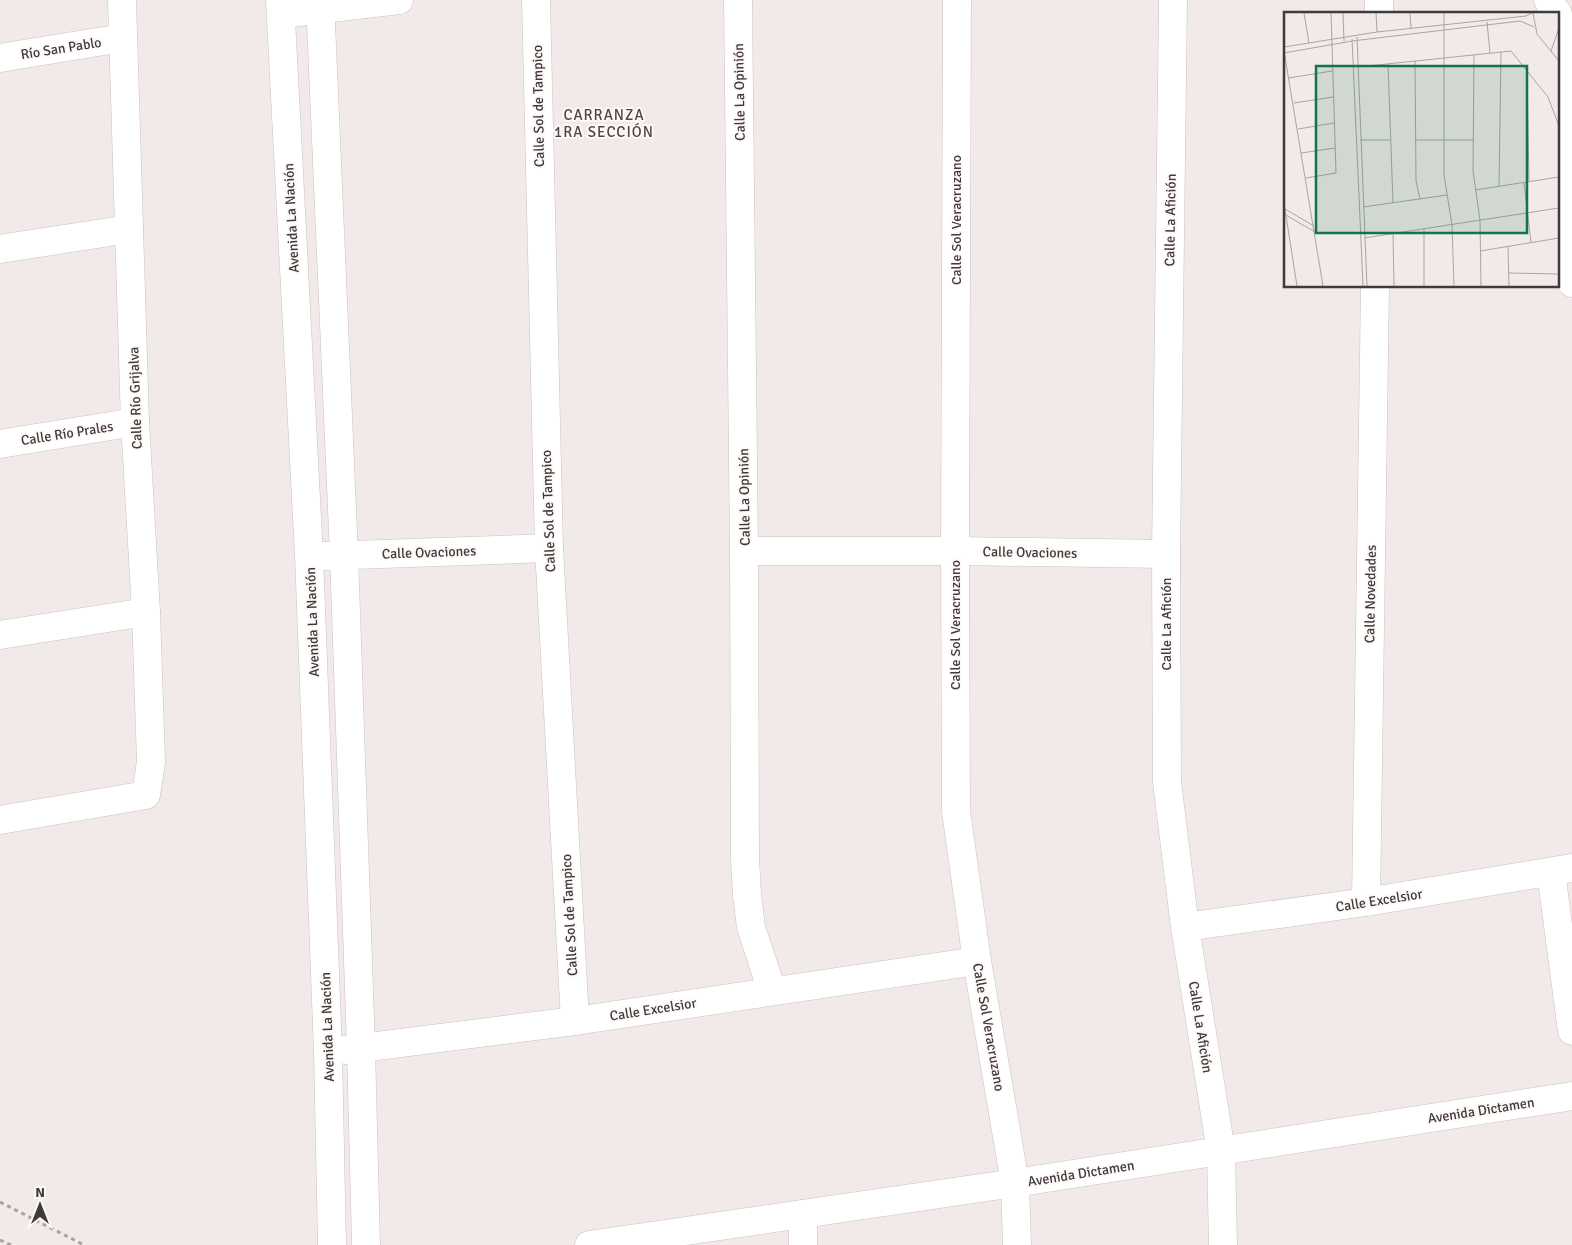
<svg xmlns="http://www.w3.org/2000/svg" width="1572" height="1245" viewBox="0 0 1572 1245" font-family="Signika,sans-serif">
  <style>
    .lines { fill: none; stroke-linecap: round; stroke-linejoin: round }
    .minor-casing { stroke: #c9c2c1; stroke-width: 29 }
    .path { stroke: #a9a2a2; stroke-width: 3; stroke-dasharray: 4 4; stroke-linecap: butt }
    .minor { stroke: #fff; stroke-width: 28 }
    .labels { text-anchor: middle; stroke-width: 4; stroke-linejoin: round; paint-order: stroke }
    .street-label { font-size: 14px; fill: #3f3b3b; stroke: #fef8f7 }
    .neighbourhood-label { font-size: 15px; letter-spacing: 1px; fill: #4c4644; stroke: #fef8f7 }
    .inset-road { fill: none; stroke: #aaa4a3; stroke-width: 1 }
    .view { fill: #10744c; fill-opacity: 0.15; stroke: #10744c; stroke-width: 2.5 }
    .inset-edge { fill: none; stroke: #3f3b3b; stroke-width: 2.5 }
  </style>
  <rect width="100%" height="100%" fill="#f2eae9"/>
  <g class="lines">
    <defs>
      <g id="minor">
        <polyline points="280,0 309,556 328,1052 332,1245"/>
        <polyline points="320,0 344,555 361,1048 366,1245"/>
        <polyline points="536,0 549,548 575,1021"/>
        <polyline points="738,0 744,551 745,858 747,895 751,927 772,991"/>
        <polyline points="957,0 955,551 956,811 977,961 1015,1183 1017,1245"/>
        <polyline points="1173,0 1166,554 1167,782 1185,927 1221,1151 1223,1245"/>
        <polyline points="1548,0 1558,14"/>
        <polyline points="281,14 399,0"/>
        <polyline points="1379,14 1379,0"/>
        <polyline points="1567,27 1572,283"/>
        <polyline points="0,58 122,38"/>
        <polyline points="0,249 129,229"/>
        <polyline points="0,444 135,422"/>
        <polyline points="744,551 955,551 1166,554"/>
        <polyline points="325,556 549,548"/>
        <polyline points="0,635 146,612"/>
        <polyline points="0,820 146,795 151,762 146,612 135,422 122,0"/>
        <polyline points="1551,872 1572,1031"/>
        <polyline points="1366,902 1375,286"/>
        <polyline points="1185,927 1366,902 1572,868"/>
        <polyline points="345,1050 575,1021 977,961"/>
        <polyline points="803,1214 803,1245"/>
        <polyline points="589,1245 1015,1183 1572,1096"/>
      </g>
    </defs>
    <use href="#minor" class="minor-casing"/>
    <g class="path">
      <polyline points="0,1202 84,1245"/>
      <polyline points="0,1240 11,1245"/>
    </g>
    <use href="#minor" class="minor"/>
  </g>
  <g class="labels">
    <g class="street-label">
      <text transform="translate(61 48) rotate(-9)" y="5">Río San Pablo</text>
      <text transform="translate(739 92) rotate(-91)" y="5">Calle La Opinión</text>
      <text transform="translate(538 106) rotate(-91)" y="5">Calle Sol de Tampico</text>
      <text transform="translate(291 218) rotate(-93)" y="5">Avenida La Nación</text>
      <text transform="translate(956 220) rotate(-90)" y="5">Calle Sol Veracruzano</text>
      <text transform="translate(1170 220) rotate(-89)" y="5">Calle La Afición</text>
      <text transform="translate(135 398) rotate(-92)" y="5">Calle Río Grijalva</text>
      <text transform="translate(67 433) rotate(-9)" y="5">Calle Río Prales</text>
      <text transform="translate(744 497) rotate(-91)" y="5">Calle La Opinión</text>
      <text transform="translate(548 511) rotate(-92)" y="5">Calle Sol de Tampico</text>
      <text transform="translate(429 552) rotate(-2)" y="5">Calle Ovaciones</text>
      <text transform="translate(1030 552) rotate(1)" y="5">Calle Ovaciones</text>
      <text transform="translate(1370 594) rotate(-89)" y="5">Calle Novedades</text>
      <text transform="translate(312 622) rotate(-92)" y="5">Avenida La Nación</text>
      <text transform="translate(1166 624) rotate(-90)" y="5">Calle La Afición</text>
      <text transform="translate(955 625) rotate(-90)" y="5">Calle Sol Veracruzano</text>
      <text transform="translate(1379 900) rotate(-9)" y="5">Calle Excelsior</text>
      <text transform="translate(569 915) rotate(-93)" y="5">Calle Sol de Tampico</text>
      <text transform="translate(653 1009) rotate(-9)" y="5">Calle Excelsior</text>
      <text transform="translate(327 1027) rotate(-92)" y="5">Avenida La Nación</text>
      <text transform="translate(989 1027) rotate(80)" y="5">Calle Sol Veracruzano</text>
      <text transform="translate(1201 1027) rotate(81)" y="5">Calle La Afición</text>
      <text transform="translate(1481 1110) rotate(-9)" y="5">Avenida Dictamen</text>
      <text transform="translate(1081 1173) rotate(-9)" y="5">Avenida Dictamen</text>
    </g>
    <g class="neighbourhood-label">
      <text x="604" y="120">CARRANZA<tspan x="604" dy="17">1RA SECCIÓN</tspan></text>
    </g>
  </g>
  <g transform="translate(1284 12)">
    <rect width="275" height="275" fill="#f2eae9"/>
    <path class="inset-road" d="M20 1 25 31M59 1 60 29M92 1 93 20M126 1 127 16M160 1V163L168 213 170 274M249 1 253 22 275 49M203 10 206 41M73 25 83 274M68 27 79 274M0 35 93 20 242 4 248 1M0 39 39 274M267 39 275 16M0 41 68 29 236 9 250 15M190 43 189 159 196 208 197 274M131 49 132 169 136 187M104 52 109 191M74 55 227 39 264 85 275 114M243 58 245 170M5 66 48 59M10 91 49 85M14 117 50 111M76 128H106M132 128H189M17 141 51 136M22 166 52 161 47 1M240 171 247 231M215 175 217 40M191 178 275 165M0 191 13 274M79 195 163 183M1 197 30 214M0 202 31 220M140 217V274M109 221 110 274M80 226 275 196M224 234 225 274M196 239 275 226M225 261 275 262"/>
    <path class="view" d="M32 54H243V221H32Z"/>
    <rect width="275" height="275" class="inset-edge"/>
  </g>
  <g transform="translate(40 1205)" stroke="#fef8f7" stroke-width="4" paint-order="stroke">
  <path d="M0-4L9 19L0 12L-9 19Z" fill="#3f3b3b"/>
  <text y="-8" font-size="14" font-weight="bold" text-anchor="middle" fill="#3f3b3b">N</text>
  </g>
</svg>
